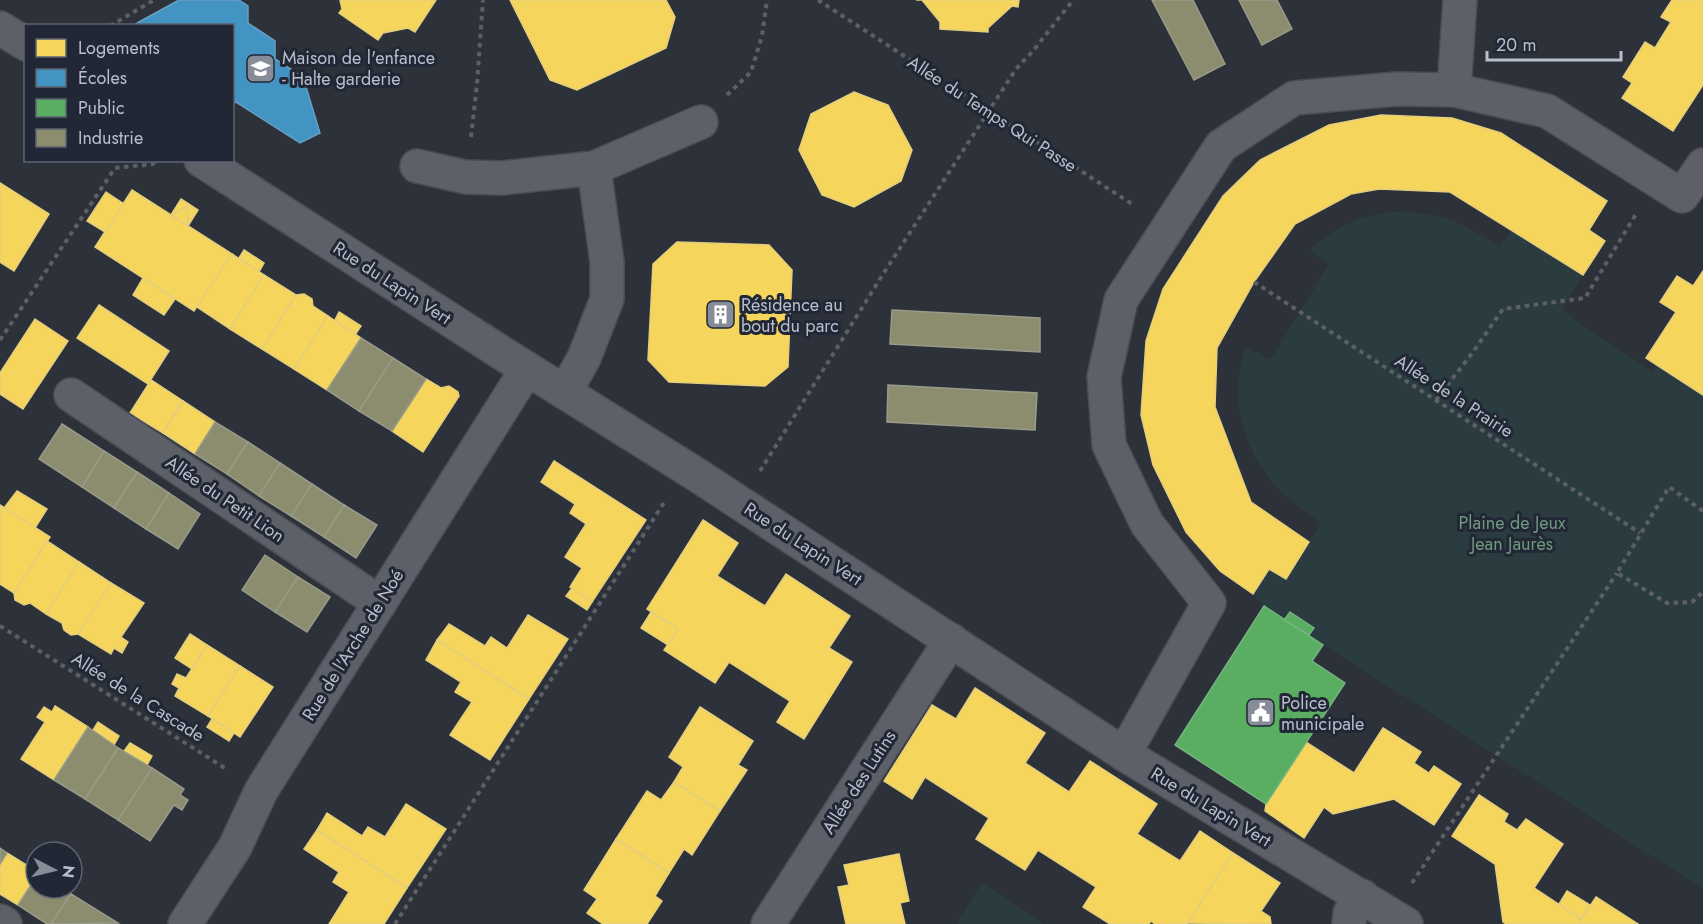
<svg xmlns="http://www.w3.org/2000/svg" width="1703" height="924" viewBox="0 0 1703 924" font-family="Jost,sans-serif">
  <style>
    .green { fill: #2b3c40 }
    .homes { fill: #f6d55c; stroke: #e3ce7d; stroke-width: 1.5 }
    .schools { fill: #4393c3; stroke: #66a0c5; stroke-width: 1.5 }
    .public { fill: #5aae61; stroke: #76b380; stroke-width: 1.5 }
    .industry { fill: #8c8c6e; stroke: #999b8a; stroke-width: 1.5 }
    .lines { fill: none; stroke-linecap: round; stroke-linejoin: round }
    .minor-casing { stroke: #494c53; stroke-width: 36 }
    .path { stroke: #5b6065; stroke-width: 4; stroke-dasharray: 4.5 4.5; stroke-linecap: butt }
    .minor { stroke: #5d6068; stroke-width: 33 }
    .labels { text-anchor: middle; stroke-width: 6; stroke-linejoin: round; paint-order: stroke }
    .poi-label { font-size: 18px; fill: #b8beca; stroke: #212735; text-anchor: start }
    .street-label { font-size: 18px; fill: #b8beca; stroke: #212735 }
    .park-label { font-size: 18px; fill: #71997e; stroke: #212735 }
  </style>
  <rect width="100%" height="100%" fill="#2d313a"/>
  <g class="green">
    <path d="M1392 212C1438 211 1462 222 1500 247L1512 229 1583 275 1562 309 1583 326 1652 371 1657 364 1703 395V889L1309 635 1314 627 1290 612 1284 620 1264 606 1253 594 1269 569 1286 578 1321 523C1301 509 1280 493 1266 474 1240 439 1230 386 1246 346L1270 360 1330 263 1309 250C1333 229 1360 215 1392 212Z"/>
    <polygon points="982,883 1044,924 959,924 958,920"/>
  </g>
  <g class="homes">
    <polygon points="340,0 436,0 415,32 408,28 383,33 378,40 339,13 342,9"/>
    <polygon points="510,0 666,0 675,17 666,48 577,90 550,80"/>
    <polygon points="916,0 1019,0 1018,7 1012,6 988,28 988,32 940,29 940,22 922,0"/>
    <polygon points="1672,0 1703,0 1703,85 1673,131 1622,98 1632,83 1623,77 1645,42 1655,48 1671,22 1661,17"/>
    <polygon points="854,92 888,105 912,150 901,181 854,207 822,195 799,150 811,114"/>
    <polygon points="1381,115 1452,118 1501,133 1607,201 1589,230 1605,241 1583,275 1450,192 1379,189 1351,194 1295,224 1254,282 1217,348 1215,407 1251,502 1309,542 1286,579 1269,569 1253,594 1220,571 1186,532 1153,465 1141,415 1146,341 1163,289 1223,196 1260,160 1329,125"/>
    <polygon points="0,183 49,214 14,271 0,262"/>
    <polygon points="132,190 232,254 194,311 95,247"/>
    <polygon points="106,192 124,204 105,232 87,221"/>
    <polygon points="181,199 198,210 188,226 187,207 171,215"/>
    <polygon points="187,207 188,226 171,215"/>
    <polygon points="677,242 769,245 792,270 788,367 765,386 669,382 648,360 653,264"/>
    <polygon points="244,250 264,263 259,272 239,258"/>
    <polygon points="232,254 264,275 230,329 197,307"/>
    <polygon points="1703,271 1703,395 1646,358 1676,312 1660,302 1677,276 1693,286"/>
    <polygon points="264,275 296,295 262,349 230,329"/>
    <polygon points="143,278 175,299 164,315 133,295"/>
    <polygon points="304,294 312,299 313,306 328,316 294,369 262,349 296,295"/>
    <polygon points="99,305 169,351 148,384 77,338"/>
    <polygon points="339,312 361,326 355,335 335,320"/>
    <polygon points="328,316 361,338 327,390 294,369"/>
    <polygon points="35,319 68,341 23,409 0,394 0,373"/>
    <polygon points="426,379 441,388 449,386 458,392 459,396 423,452 392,431"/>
    <polygon points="151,380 183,401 163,433 130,413"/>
    <polygon points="183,401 215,422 195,454 163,433"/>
    <polygon points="554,461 646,520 592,602 570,587 582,568 565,557 586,524 570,513 575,504 541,482"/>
    <polygon points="17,491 47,509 35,528 4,508"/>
    <polygon points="0,505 50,537 14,593 0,584"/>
    <polygon points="703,520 738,543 717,576 765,606 786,574 850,616 829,648 852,662 804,739 777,722 790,701 729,662 715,683 664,650 678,629 647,609"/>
    <polygon points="47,541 79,562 46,614 30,603 24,605 15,600 14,593"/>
    <polygon points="79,562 111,583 78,634 71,635 64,630 62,623 46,614"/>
    <polygon points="111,583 144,603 121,637 128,642 122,653 114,648 111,654 78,634"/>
    <polygon points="572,588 592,602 587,610 566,596"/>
    <polygon points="651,612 678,629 668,645 641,628"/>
    <polygon points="528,615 568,639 529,699 437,640 449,624 485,646 491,637 507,648"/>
    <polygon points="190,634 207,645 192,669 175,658"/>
    <polygon points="437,640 529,699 490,760 450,735 472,702 455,692 461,682 426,660"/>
    <polygon points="207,645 240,666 208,716 175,696 179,688 172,684 177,674 186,678"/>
    <polygon points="240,666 273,687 240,737 208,716"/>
    <polygon points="975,688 1045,733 1025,763 1069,792 1090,761 1157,804 1137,834 1180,861 1200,831 1233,853 1187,924 1155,924 1151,921 1149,924 1110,924 1083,907 1096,887 1038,850 1025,870 976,839 989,818 925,777 912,799 884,781 932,705 956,719"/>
    <polygon points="55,706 88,727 54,780 21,759 45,722 37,717 44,707 52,712"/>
    <polygon points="700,707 753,741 738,765 747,770 720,811 674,782 683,767 669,757"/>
    <polygon points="212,719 234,733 229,741 207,727"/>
    <polygon points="98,722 119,736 114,745 93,730"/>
    <polygon points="1383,728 1421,752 1414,763 1429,773 1434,766 1461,784 1434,825 1394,799 1333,814 1324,807 1304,838 1265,811 1266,804 1306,742 1354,773"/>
    <polygon points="130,743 152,756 147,765 124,751"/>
    <polygon points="674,782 720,811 692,855 684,849 669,873 616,839 647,791 661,800"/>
    <polygon points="1479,795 1508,814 1504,822 1517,830 1526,819 1563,844 1534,888 1581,919 1578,924 1506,924 1503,922 1495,864 1452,836"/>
    <polygon points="406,804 446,829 407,888 317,830 327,813 362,836 368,827 385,837"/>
    <polygon points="317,830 407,888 384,924 329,924 349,892 333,882 339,872 304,849"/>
    <polygon points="616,839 669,873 655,896 662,901 647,924 603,924 587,913 597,899 584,890"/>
    <polygon points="7,853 36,871 36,877 18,905 0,894 0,864"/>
    <polygon points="1233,853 1280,883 1261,911 1270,917 1271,924 1188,923"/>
    <polygon points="899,854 909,901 900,903 905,924 846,924 838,887 849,885 844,865"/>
    <polygon points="1567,891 1590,905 1581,919 1559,904"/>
    <polygon points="1596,897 1638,924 1578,924"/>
  </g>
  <polygon class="schools" points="179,0 239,0 248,6 248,23 275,41 275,59 303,77 320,133 300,143 236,102 232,104 232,26 137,26 137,23"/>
  <g class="public">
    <polygon points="1264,606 1323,645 1312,661 1345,683 1266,804 1175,745"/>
    <polygon points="1290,612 1314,628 1309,635 1284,620"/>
  </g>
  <g class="industry">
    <polygon points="1152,0 1193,0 1225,64 1194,80"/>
    <polygon points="1239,0 1277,0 1292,29 1262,45"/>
    <polygon points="892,310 1040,318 1040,352 890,344"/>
    <polygon points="361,338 393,358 359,411 327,390"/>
    <polygon points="393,358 426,379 392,431 359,411"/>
    <polygon points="888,385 1037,393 1035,430 887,422"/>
    <polygon points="215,422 248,442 227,474 195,454"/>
    <polygon points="62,424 104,451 82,487 39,459"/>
    <polygon points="248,442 280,463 259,496 227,474"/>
    <polygon points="104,451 137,472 114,508 82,487"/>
    <polygon points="280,463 312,484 291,516 259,496"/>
    <polygon points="137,472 169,493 146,529 114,508"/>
    <polygon points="312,484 344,505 324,537 291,516"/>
    <polygon points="169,493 200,514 178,549 146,529"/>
    <polygon points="344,505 377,525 356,558 324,537"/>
    <polygon points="265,555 298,577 275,612 242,590"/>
    <polygon points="298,577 330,597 307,632 275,612"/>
    <polygon points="88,727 118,748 85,799 54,780"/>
    <polygon points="118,748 152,768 118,820 85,799"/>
    <polygon points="152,768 184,789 180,795 188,800 182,810 174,805 150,841 118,820"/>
    <polygon points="0,848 7,853 0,864"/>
    <polygon points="36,877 36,888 61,888 71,894 51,924 47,924 18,905"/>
    <polygon points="71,894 118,923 51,924"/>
  </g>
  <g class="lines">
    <defs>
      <g id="minor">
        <polyline points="0,28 26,44"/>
        <polyline points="1454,90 1460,0"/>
        <polyline points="201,160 505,355 694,473 1124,754 1406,924"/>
        <polyline points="417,166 465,177 502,178 594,168 701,122"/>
        <polyline points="565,392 584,358 607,299 607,262 594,168"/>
        <polyline points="71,395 380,603"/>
        <polyline points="1124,754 1209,603 1147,524 1109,445 1104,377 1121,300 1221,146 1294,98 1397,89 1454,90 1547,111 1682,196 1703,165"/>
        <polyline points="0,921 5,924"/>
        <polyline points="185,924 235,847 261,791 527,369"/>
        <polyline points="768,924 951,640"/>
        <polyline points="1349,924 1350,913 1362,896"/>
      </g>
    </defs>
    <use href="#minor" class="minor-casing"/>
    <g class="path">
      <polyline points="818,0 1135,206"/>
      <polyline points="110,26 154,0"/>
      <polyline points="727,95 751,72 762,36 767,0"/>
      <polyline points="471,137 477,84 483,0"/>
      <polyline points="1254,282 1640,533"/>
      <polyline points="0,340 115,168 153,164 155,160"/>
      <polyline points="1436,400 1473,352 1503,309 1585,298 1636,214"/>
      <polyline points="760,471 885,271 1016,69 1033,51 1073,0"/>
      <polyline points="1703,511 1669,487 1617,573 1667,603 1692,602 1703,592"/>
      <polyline points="0,626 228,770"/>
      <polyline points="1412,883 1617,573"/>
      <polyline points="395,924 665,501"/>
    </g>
    <use href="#minor" class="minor"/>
  </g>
  <defs>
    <symbol id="school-square" viewBox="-11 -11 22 22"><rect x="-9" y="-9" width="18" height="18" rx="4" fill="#878d98" stroke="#212735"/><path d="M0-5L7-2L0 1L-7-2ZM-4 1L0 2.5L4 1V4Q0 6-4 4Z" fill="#fff"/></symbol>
    <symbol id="building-square" viewBox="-11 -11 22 22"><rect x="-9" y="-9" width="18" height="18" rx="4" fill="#878d98" stroke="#212735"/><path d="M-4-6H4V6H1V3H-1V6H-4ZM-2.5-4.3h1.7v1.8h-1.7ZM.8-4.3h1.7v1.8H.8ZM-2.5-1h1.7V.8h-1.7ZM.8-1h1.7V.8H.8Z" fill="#fff"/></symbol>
    <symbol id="civic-square" viewBox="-11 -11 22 22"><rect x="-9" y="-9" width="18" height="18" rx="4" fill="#878d98" stroke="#212735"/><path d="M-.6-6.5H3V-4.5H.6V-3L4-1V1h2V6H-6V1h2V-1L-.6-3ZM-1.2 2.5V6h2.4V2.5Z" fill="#fff"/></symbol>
  </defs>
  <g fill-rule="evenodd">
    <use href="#school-square" x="244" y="52" width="33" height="33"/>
    <use href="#building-square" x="704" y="298" width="33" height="33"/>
    <use href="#civic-square" x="1244" y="696" width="33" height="33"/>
  </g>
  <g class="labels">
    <g class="poi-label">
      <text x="282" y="64">Maison de l'enfance<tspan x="282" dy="21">- Halte garderie</tspan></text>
      <text x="741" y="311">Résidence au<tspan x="741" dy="21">bout du parc</tspan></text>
      <text x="1281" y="709">Police<tspan x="1281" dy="21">municipale</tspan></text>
    </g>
    <g class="street-label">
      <text transform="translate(992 114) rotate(33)" y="6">Allée du Temps Qui Passe</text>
      <text transform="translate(392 283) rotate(33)" y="6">Rue du Lapin Vert</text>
      <text transform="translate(1454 396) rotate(33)" y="6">Allée de la Prairie</text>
      <text transform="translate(225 499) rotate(34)" y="6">Allée du Petit Lion</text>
      <text transform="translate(803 544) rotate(33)" y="6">Rue du Lapin Vert</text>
      <text transform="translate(353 645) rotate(-58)" y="6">Rue de l'Arche de Noé</text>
      <text transform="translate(138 697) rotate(32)" y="6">Allée de la Cascade</text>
      <text transform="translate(859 782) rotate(-57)" y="6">Allée des Lutins</text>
      <text transform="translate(1211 807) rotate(31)" y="6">Rue du Lapin Vert</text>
    </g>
    <g class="park-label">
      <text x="1512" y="529">Plaine de Jeux<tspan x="1512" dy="21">Jean Jaurès</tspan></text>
    </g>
  </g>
  <rect x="24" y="24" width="210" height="138" fill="#212735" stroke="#5d6371" stroke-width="1.5"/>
  <rect x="36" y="39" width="30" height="18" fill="#f6d55c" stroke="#5d6371" stroke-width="1.5"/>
  <text x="78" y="54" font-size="18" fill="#b8beca">Logements</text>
  <rect x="36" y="69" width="30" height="18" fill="#4393c3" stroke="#5d6371" stroke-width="1.5"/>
  <text x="78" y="84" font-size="18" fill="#b8beca">Écoles</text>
  <rect x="36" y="99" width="30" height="18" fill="#5aae61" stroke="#5d6371" stroke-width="1.5"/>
  <text x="78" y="114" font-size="18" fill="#b8beca">Public</text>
  <rect x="36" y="129" width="30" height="18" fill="#8c8c6e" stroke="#5d6371" stroke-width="1.5"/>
  <text x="78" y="144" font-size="18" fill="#b8beca">Industrie</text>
  <g transform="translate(54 870) rotate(97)"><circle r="28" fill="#212735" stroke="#5d6371" stroke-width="1.5"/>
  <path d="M0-4.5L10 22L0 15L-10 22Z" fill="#878d98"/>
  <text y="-9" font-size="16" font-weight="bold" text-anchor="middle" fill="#b8beca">N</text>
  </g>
  <path d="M1487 51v9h134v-9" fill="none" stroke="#b8beca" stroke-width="3"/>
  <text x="1496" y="51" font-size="18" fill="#b8beca" stroke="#212735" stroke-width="4.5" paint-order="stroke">20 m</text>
</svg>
